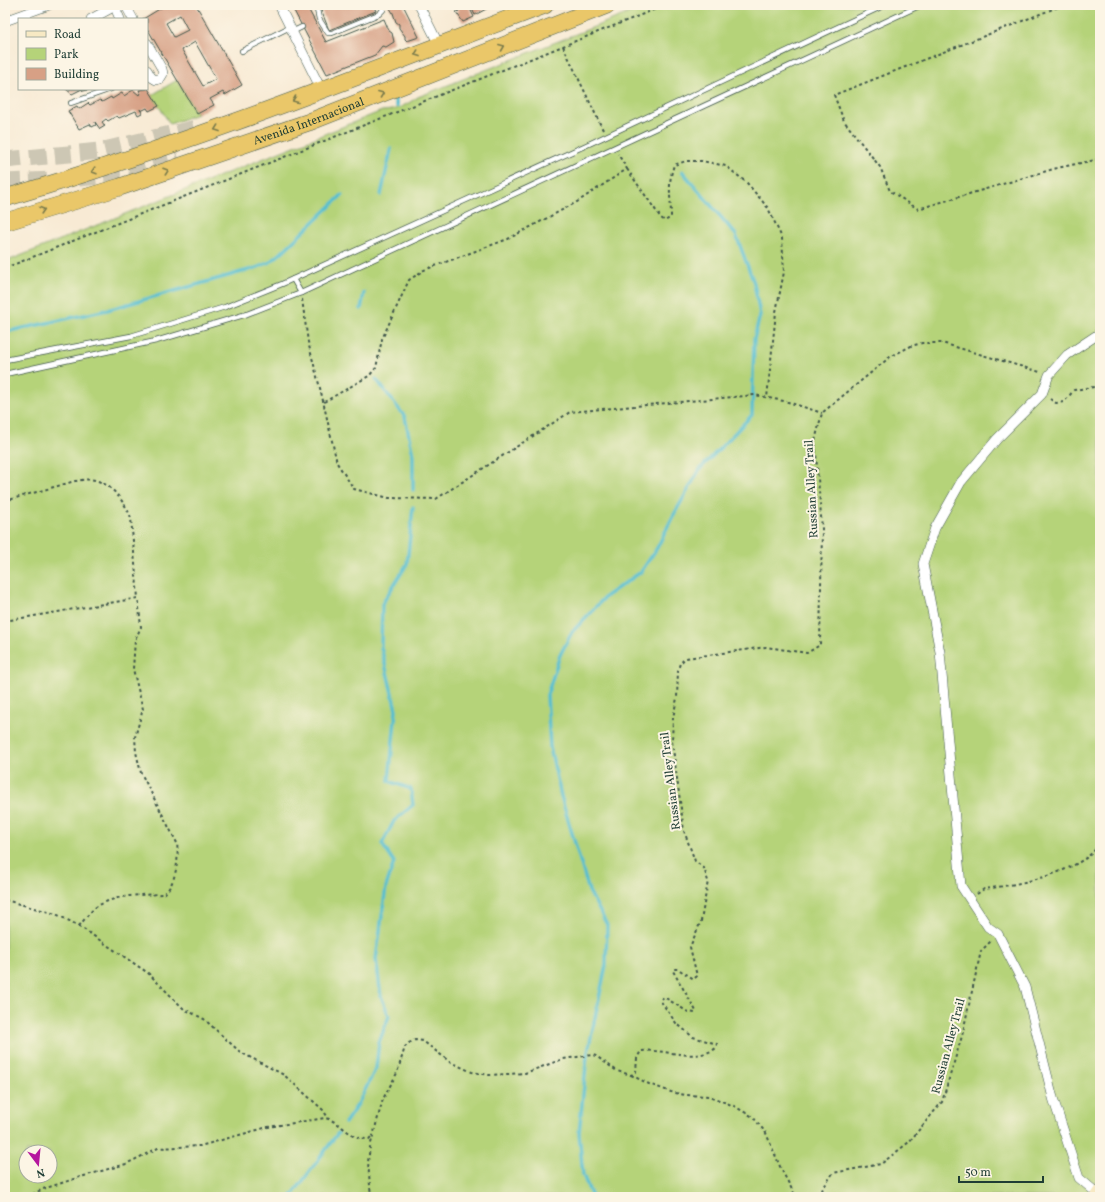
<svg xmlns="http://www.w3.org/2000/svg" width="1105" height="1202" viewBox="0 0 1105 1202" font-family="Vollkorn,serif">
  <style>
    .green { fill: #b5d379; stroke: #6a8856; fill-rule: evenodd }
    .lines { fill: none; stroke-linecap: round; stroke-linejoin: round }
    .stream { stroke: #54bed0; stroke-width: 3.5 }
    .building { fill: #d7a085; fill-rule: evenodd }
    .highway-tunnel { stroke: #cdc7b4; stroke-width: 17; stroke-dasharray: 17 8; stroke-linecap: butt }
    .lane-casing { stroke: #40574c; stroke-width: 6 }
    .street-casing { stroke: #40574c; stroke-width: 10 }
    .secondary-casing { stroke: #40574c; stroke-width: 14 }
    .highway-casing { stroke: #40574c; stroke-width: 18 }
    .path { stroke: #40574c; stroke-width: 2; stroke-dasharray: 3 3; stroke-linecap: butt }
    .lane { stroke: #fff; stroke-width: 4.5 }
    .street { stroke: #fff; stroke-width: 9 }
    .secondary { stroke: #f7e9c3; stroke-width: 13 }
    .highway { stroke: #eac769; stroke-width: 17 }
    .oneway { stroke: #7a7b4c }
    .labels { text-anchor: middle; stroke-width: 4; stroke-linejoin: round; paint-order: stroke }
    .street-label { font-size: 12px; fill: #1f3d34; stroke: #fcf5e5 }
  </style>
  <rect width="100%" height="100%" fill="#fcf5e5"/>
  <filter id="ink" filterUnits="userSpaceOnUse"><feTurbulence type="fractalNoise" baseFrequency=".025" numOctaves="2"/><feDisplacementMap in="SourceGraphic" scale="8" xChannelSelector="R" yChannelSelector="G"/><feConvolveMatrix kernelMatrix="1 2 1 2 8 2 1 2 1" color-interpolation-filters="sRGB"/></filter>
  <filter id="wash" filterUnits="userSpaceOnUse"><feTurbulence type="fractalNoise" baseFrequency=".012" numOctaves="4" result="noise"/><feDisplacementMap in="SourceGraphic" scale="16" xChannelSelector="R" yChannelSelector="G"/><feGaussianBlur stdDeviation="0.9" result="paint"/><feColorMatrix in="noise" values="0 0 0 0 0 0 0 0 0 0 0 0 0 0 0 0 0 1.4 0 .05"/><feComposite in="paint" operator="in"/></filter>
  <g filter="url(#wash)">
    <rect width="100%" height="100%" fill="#f8ead4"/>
    <g class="green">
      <path d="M649 5H1100V1175L1086 1197H5V262L382 111C396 111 406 105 418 97ZM26 1152H50V1176H26Z"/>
      <polygon points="177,80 197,114 170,124 152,95"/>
    </g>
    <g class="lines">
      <g class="stream">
        <polyline points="394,96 397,106"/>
        <polyline points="381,195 391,149"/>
        <polyline points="361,309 364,293"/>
        <polyline points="5,332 107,310 256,268 270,262 280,254 342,195"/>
        <polyline points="376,379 405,417 413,455 413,490"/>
        <polyline points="345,1123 358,1104 376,1068 379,1042 389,1016 381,996 376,959 386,887 394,862 382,844 394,821 413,805 411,789 389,781 396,710 381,647 382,604 407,564 413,507"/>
        <polyline points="291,1197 338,1133"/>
        <polyline points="592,1197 583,1175 579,1133 587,1056 606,965 607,925 589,891 561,796 550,747 547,695 560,655 572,632 606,596 641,572 657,548 672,518 700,469 752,415 754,339 760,315 754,283 736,235 682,171"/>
      </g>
    </g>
    <g id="blocks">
      <g class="building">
        <path d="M166 5H196L242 85 225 95 223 92 210 99 214 105 197 114 147 28V19H143ZM180 15 188 30 174 37 166 23ZM195 42 216 79 203 86 182 50Z"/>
        <polygon points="291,5 306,5 326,42 384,19 389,31 392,33 394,42 386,47 382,46 375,55 327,74"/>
        <polygon points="319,5 373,5 376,11 329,30"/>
        <polygon points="388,5 403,5 419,37 407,41 405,39 405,36 399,28 399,24 396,22 393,13"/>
        <polygon points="459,5 468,5 474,17 463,22 456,12 459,11 455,7"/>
        <polygon points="470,5 487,5 488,8 475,15"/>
        <polygon points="147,87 159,106 149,111 147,108 141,111 140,109 142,113 138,115 136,111 119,118 117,116 113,118 108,121 106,119 102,122 105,126 100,129 95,122 96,125 92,127 90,124 79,129 68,111 77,106 79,109 88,103 90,105 100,100 102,102 111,97 112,99 120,94 122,93 124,96 133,90 139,95 141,94 139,90 147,89"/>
        <polygon points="66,89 88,89 88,90 83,91 82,89 72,94"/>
      </g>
    </g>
  </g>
  <g filter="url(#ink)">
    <use href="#blocks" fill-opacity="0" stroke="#40574c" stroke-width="1"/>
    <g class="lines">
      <g class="highway-tunnel">
        <polyline points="5,160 100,151 200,127"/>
        <polyline points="79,178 129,173 179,159"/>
        <polyline points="5,182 55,180"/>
      </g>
      <defs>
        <g id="lane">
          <polyline points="316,5 319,19 328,33 332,33 379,14 383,10 381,5"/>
          <polyline points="292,32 302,27"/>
          <polyline points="242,51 290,27"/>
          <polyline points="71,103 111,89"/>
          <polyline points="293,279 301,293"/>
          <polyline points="5,360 131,336 225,307 282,284 591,143 885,5"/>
          <polyline points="5,374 156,341 247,314 301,293 921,5"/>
        </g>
        <g id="street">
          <polyline points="117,5 117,12 120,19"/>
          <polyline points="118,5 126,6 133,19"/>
          <polyline points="279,5 321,89"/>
          <polyline points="419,5 439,45"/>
          <polyline points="91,19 117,5"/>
          <polyline points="5,21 49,5"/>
          <polyline points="147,43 162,69 163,74 160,79 156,80 151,77 147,70"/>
          <polyline points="1098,1194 1079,1178 1053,1098 1025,987 998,934 988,927 961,886 940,652 923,564 935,528 961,482 997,439 1042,394 1049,375 1067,355 1100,333"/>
        </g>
        <polyline id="secondary" points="1096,1197 1100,1191"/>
        <g id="highway">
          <path d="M5 198C189 144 366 73 545 5"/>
          <path id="s1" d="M5 222 120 187 309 122 607 5"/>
        </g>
      </defs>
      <use href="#lane" class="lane-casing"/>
      <use href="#street" class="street-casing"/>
      <use href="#secondary" class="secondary-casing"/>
      <use href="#highway" class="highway-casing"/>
      <g class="path">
        <polyline points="1063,5 834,95 844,121 880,167 890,191 918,209 1057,168 1100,159"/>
        <polyline points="563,46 603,130"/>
        <path d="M627 169 661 218 665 221 671 217C671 197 667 185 674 165L686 161H702L726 166 747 183 768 208 782 238 784 272 776 312 767 398"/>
        <polyline points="5,268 666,5"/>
        <polyline points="302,299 308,342 321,392 337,463 354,489 389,498 436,499 570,412 755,395 788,402 822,413"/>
        <polyline points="1050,399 1056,403 1064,402 1074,390 1100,386"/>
        <polyline points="324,402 369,376 376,368 382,339 409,280 424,270 508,239 577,202 627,169 618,154"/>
        <path d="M5 501 75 481C83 480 90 478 98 481 112 485 126 504 131 518L138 598 5 621"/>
        <path d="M977 894 984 889C1016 885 1083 873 1100 843"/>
        <polyline points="5,900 56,914 79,926 148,973 184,1009 204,1019 240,1052 284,1075 323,1110 329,1119"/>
        <path d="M79 926C84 920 90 912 96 907 116 894 142 895 164 894 176 883 179 860 177 843L141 773 136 752 135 737 143 709 133 669 135 640 141 627 138 598"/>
        <polyline points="631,1075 649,1084 671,1092 685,1095 709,1096 734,1106 753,1117 766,1133 781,1169 796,1197"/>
        <path d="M27 1197 43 1189 77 1178 126 1164 158 1148 200 1146 268 1127 325 1118C342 1122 350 1140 369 1139L373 1135"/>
        <path d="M371 1197 368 1162 370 1147 383 1099 397 1073 405 1047 409 1043 415 1040 423 1041 450 1062 472 1072 489 1075 525 1073 563 1059 592 1055 596 1056 617 1071 631 1075 636 1072 637 1058 641 1051C662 1048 697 1063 716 1048L717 1044 693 1037 676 1023 660 1000 664 997 688 1012 695 1013 696 1011 673 971 674 969H678L694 979 697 976 690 947 701 921 708 881 704 868 695 861 684 831 672 741 673 718 677 698 678 670 680 663 686 658 766 647 807 653 820 645 822 529 815 441 822 413 890 357 911 346 922 343H942L1040 372"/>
        <polyline points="824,1197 822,1190 833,1173 881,1164 909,1142 942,1102 962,1036 981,951 991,941"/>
      </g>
      <use href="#lane" class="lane"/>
      <use href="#street" class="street"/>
      <use href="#secondary" class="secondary"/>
      <use href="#highway" class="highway"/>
    </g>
    <defs><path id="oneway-chevron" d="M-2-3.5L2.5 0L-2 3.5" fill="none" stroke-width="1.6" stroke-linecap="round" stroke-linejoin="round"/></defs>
    <g class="oneway">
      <use href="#oneway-chevron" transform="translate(502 47) rotate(-22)"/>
      <use href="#oneway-chevron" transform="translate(417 54) rotate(160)"/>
      <use href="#oneway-chevron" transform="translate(381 94) rotate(-21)"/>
      <use href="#oneway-chevron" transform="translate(295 100) rotate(159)"/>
      <use href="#oneway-chevron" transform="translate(217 129) rotate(160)"/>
      <use href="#oneway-chevron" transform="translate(94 171) rotate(162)"/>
      <use href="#oneway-chevron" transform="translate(166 171) rotate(-19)"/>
      <use href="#oneway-chevron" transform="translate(42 210) rotate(-17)"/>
    </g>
  </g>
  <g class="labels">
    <g class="street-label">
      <text dy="4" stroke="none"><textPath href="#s1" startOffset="320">Avenida Internacional</textPath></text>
      <text transform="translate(811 489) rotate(-93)" y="4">Russian Alley Trail</text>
      <text transform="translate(670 781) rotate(-97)" y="4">Russian Alley Trail</text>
      <text transform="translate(948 1046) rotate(-75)" y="4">Russian Alley Trail</text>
    </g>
  </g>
  <rect width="1105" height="1202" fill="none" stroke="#fcf5e5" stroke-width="20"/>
  <rect x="18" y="18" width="130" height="72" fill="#fcf5e5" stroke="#a4ab9e"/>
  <rect x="26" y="31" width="20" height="6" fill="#f7e9c3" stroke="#a4ab9e"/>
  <text x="54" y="38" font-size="12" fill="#1f3d34">Road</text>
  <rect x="26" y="48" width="20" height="12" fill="#b5d379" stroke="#a4ab9e"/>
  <text x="54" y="58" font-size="12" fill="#1f3d34">Park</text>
  <rect x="26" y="68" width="20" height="12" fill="#d7a085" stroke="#a4ab9e"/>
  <text x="54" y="78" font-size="12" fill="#1f3d34">Building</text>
  <g transform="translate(38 1164) rotate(164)"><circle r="19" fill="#fcf5e5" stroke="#a4ab9e"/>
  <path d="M0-3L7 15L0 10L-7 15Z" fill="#b5179e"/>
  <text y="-6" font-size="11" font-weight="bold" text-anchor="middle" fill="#1f3d34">N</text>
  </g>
  <path d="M959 1176v6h84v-6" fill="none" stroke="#1f3d34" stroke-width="2"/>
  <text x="965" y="1176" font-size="12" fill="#1f3d34" stroke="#fcf5e5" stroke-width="3" paint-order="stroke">50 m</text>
</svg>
